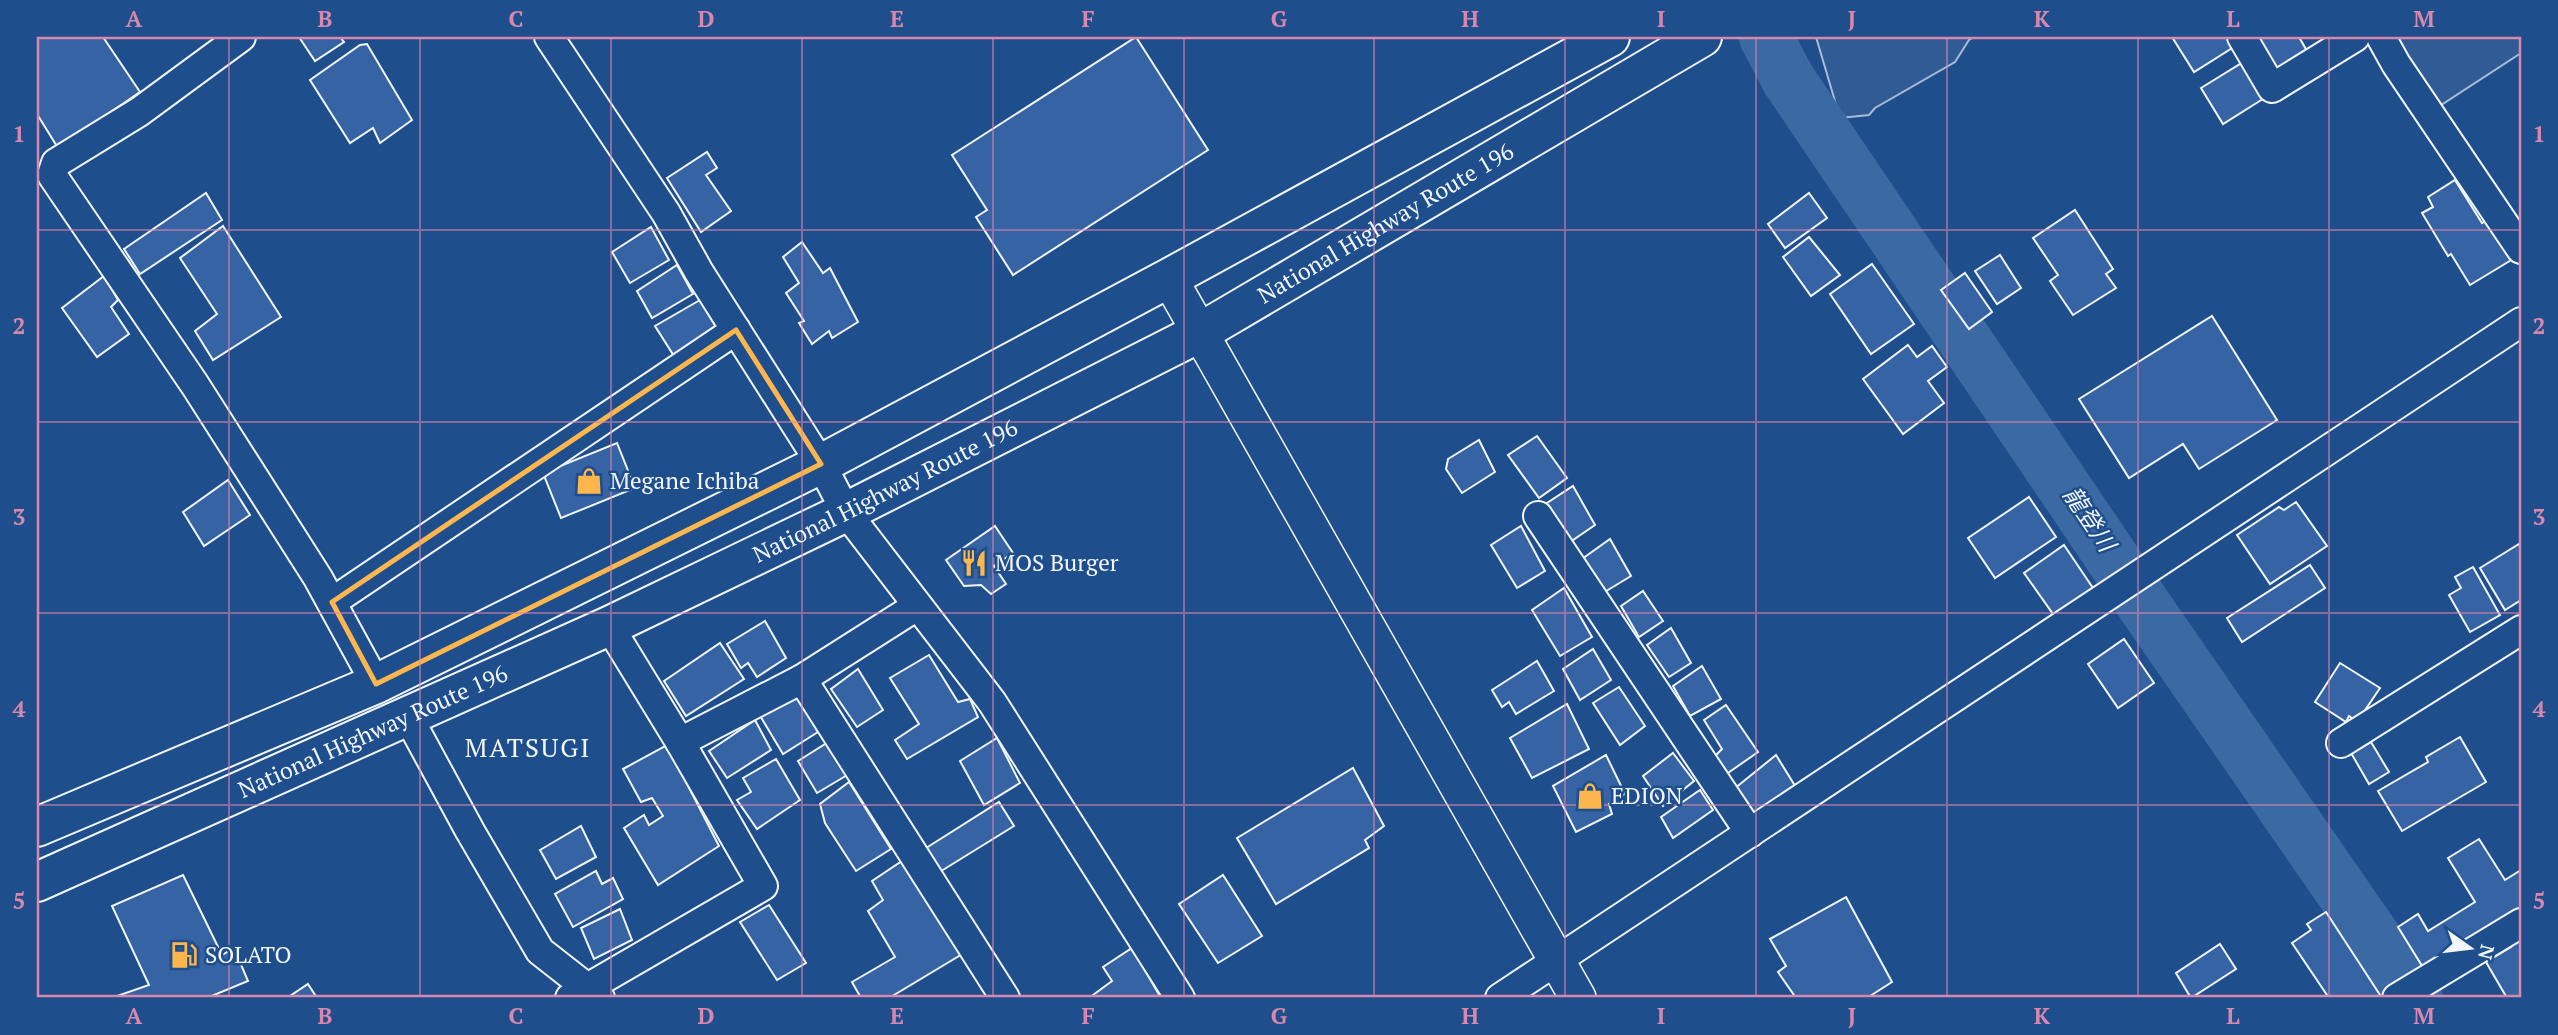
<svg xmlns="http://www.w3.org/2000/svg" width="2558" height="1035" viewBox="0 0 2558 1035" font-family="'PT Serif','Noto Sans JP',serif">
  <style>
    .parking { fill: #305b95; stroke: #a8bbd7; stroke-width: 2 }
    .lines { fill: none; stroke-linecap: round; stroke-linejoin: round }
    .river { stroke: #3b69a3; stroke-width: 54 }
    .building { fill: #3563a3; stroke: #f2f6ff; stroke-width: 2 }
    .minor-casing { stroke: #f2f6ff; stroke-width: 32 }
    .tertiary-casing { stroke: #f2f6ff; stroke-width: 38 }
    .trunk-casing { stroke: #f2f6ff; stroke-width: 42 }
    .minor { stroke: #1f4e8c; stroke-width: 28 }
    .tertiary { stroke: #1f4e8c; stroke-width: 35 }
    .trunk { stroke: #1f4e8c; stroke-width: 38 }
    .marked { fill: none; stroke: #ffb74d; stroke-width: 5; stroke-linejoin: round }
    .grid { fill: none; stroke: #da87ad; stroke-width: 2; stroke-opacity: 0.55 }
    .labels { text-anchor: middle; stroke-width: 5; stroke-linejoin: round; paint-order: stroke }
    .street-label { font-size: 23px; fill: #f2f6ff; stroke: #1f4e8c }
    .poi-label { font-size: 23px; fill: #f2f6ff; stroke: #1f4e8c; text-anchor: start }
    .water-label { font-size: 24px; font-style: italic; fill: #f2f6ff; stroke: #1f4e8c }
    .quarter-label { font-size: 26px; letter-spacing: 2px; fill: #f2f6ff; stroke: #1f4e8c }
    .neatline { fill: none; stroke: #da87ad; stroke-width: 2.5 }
    .grid-label { font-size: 23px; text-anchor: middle; font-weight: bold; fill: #da87ad }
  </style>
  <rect width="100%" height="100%" fill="#1f4e8c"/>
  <g class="parking">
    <polygon points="1816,37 1974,37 1969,40 1955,62 1875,108 1869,115 1840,118"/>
    <polygon points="2393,37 2521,37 2521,53 2438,107"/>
  </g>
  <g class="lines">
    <polyline class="river" points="1766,37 1788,79 2146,608 2416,998"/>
  </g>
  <g class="building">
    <polygon points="37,37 103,37 140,92 58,148 37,114"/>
    <polygon points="299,37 340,37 344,42 315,61"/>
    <polygon points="1136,37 1208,150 1013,275 976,217 987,210 952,155"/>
    <polygon points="2172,37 2231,37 2237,45 2194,72"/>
    <polygon points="2259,37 2299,37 2307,51 2279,69 2267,65 2269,56"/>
    <polygon points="367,44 412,120 380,143 373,128 350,143 310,80 360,45"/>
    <polygon points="2245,61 2266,97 2223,124 2201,88"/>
    <polygon points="707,152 717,168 706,175 731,211 701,232 667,178"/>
    <polygon points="2455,180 2482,223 2488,219 2513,259 2470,285 2451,254 2448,256 2422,213 2433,207 2428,197"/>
    <polygon points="206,193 222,220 140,274 124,249"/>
    <polygon points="1809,193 1827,218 1785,248 1768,224"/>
    <polygon points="2075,210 2113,269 2106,274 2116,288 2073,315 2050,281 2058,275 2033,238"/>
    <polygon points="223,226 281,317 213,360 195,331 217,314 180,258"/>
    <polygon points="651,227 669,260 630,283 612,252"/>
    <polygon points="1809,237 1840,275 1811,296 1783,257"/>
    <polygon points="802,242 823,273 830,268 858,322 832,338 829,331 812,344 799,323 804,321 786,293 799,283 783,257"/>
    <polygon points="2000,255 2021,288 1997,304 1975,271"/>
    <polygon points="1872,264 1914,324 1871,354 1830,294"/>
    <polygon points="677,265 693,294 652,318 637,291"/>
    <polygon points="1965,273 1992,312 1969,329 1941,290"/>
    <polygon points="104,276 118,300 111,307 129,334 97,357 62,308"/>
    <polygon points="700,300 716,327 674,356 655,326"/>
    <polygon points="2212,316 2277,420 2199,469 2183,444 2129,478 2079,399"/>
    <polygon points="1908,345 1917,357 1932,346 1947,367 1928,381 1944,403 1903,434 1863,379"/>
    <polygon points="1537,436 1567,478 1539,498 1508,455"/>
    <polygon points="1479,440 1495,472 1462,493 1446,469 1448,459"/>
    <polygon points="617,443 635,488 561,518 543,473"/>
    <polygon points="228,480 250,515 204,546 183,512"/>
    <polygon points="1573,486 1595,525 1570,542 1544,505"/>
    <polygon points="2029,497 2056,537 1995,578 1968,538"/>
    <polygon points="2296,502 2327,546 2270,584 2237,535 2279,507 2284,510"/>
    <polygon points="995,526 1013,553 994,566 1006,584 991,594 981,585 964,586 946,560"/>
    <polygon points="1521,526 1545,571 1517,588 1491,545"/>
    <polygon points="1610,539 1631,576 1603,593 1582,559"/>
    <polygon points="2519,544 2521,549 2521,600 2505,610 2480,568"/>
    <polygon points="2064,545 2097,594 2058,621 2024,573"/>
    <polygon points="2310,565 2325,588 2242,642 2227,618"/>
    <polygon points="2473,567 2500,615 2470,632 2449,595 2461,588 2455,577"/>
    <polygon points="1564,588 1592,637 1560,656 1532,610"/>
    <polygon points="1643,591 1663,621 1639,637 1621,606"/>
    <polygon points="765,621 786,658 757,677 748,663 741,668 727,644"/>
    <polygon points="1671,628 1691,663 1669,677 1647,645"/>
    <polygon points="2124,639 2154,683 2118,708 2088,664"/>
    <polygon points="720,643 744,679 686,716 664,681"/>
    <polygon points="1593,649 1611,680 1580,700 1563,669"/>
    <polygon points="929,655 958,702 970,699 978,717 907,759 895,740 919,724 890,678"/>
    <polygon points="1537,661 1554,691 1516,714 1509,702 1502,707 1492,690"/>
    <polygon points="2340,663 2380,688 2357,722 2349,716 2346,722 2315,702"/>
    <polygon points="1702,666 1721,699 1690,716 1673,686"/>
    <polygon points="858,669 883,710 857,727 831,689"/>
    <polygon points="1619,687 1645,726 1620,745 1593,703"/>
    <polygon points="796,692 818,732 783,754 759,714"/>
    <polygon points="1567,704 1589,749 1532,778 1510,738"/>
    <polygon points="1726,705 1758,752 1728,773 1715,756 1722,749 1704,720"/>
    <polygon points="755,720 771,750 727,778 709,751"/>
    <polygon points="2460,737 2486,782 2402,831 2378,791 2428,762 2426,757"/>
    <polygon points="997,738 1020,783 984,805 960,761"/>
    <polygon points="830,741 849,774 817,793 798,761"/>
    <polygon points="2371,742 2389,772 2369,784 2351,753"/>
    <polygon points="667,745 719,846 658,885 624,828 644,815 649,825 663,816 652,798 641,802 623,769"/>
    <polygon points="1673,753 1694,781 1663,806 1643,776"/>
    <polygon points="1606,755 1625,794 1609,804 1612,814 1576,832 1553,786"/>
    <polygon points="1776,755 1797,789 1753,819 1734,789"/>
    <polygon points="776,759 800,800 757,829 737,800 751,792 743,778"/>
    <polygon points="1353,768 1384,826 1365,840 1369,848 1276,904 1237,838"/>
    <polygon points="849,782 891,849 856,871 825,823 820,804"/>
    <polygon points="1700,790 1713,810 1673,838 1661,817"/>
    <polygon points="999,802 1014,826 938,873 923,850"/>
    <polygon points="581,826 596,857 556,879 540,850"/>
    <polygon points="2479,839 2505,880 2521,870 2521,908 2424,969 2398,927 2418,914 2428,931 2475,902 2448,858"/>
    <polygon points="905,859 964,953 889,998 861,998 852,982 895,957 868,911 883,900 872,881"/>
    <polygon points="596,871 602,884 613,878 623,899 573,927 555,894"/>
    <polygon points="183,875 222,955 234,948 248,981 207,998 118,998 117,996 149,985 112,906"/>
    <polygon points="1223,875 1262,936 1218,963 1179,904"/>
    <polygon points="1846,897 1892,982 1867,998 1796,998 1778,972 1786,966 1770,939"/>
    <polygon points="769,905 806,963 777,980 740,922"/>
    <polygon points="620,909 632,940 594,959 581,928"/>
    <polygon points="2326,912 2382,998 2329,998 2292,943 2311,930 2307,924"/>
    <polygon points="2521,932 2521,998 2507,998 2486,962 2511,947 2507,940"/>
    <polygon points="2220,944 2236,969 2191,998 2176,973"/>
    <polygon points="1132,948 1161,998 1089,998 1112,981 1103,967"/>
    <polygon points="308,984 317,998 287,998"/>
  </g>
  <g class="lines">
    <defs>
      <g id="minor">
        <polyline points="241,37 139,112 56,163 52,175 195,385 318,578 376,684"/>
        <polyline points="549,37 666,213 699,272 821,464 846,512 992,702 1180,998"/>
        <polyline points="2242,37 2272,88 2355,37"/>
        <polyline points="2381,37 2396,64 2521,249"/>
        <polyline points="1538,516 1750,833"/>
        <polyline points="332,602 736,330"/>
        <polyline points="802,679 1005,998"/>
        <polyline points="407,715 470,831 540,951 600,998"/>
        <polyline points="680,742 802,679 917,606"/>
        <polyline points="2341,743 2521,630"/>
        <polyline points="570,998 763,886 680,742 609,626"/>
        <polyline points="1500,998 2521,322"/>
        <polyline points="2397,998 2521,923"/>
      </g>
      <polyline id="tertiary" points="1169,278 1578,998"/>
      <g id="trunk">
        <polyline points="37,827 376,684 821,464 1169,278 1610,37"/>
        <path id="s1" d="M37 882 609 626 846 512 1199 333 1702 37"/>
      </g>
    </defs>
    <use href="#minor" class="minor-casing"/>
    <use href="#tertiary" class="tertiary-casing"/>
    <use href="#trunk" class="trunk-casing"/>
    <use href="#minor" class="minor"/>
    <use href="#tertiary" class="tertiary"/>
    <use href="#trunk" class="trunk"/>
  </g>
  <path class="marked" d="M736 330 821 464 376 684 332 602Z"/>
  <path class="grid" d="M229 37V998M420 37V998M611 37V998M802 37V998M993 37V998M1184 37V998M1374 37V998M1565 37V998M1756 37V998M1947 37V998M2138 37V998M2329 37V998M37 230H2521M37 422H2521M37 613H2521M37 805H2521"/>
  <defs>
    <symbol id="shop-bare" viewBox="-9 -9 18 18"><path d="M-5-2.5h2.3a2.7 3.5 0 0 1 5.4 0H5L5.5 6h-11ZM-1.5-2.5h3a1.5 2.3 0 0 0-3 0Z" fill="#ffb74d" stroke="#1f4e8c" stroke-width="2.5" paint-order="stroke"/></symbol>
    <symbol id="restaurant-bare" viewBox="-9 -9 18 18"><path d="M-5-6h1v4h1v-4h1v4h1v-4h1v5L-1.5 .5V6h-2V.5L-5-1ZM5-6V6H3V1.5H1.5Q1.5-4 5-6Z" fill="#ffb74d" stroke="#1f4e8c" stroke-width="2.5" paint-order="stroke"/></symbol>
    <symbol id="fuel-bare" viewBox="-9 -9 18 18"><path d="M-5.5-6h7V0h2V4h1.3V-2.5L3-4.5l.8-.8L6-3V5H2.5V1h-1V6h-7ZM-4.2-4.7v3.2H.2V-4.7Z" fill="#ffb74d" stroke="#1f4e8c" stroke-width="2.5" paint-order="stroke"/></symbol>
  </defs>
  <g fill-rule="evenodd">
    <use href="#shop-bare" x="570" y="462" width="38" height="38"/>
    <use href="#restaurant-bare" x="955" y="544" width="38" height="38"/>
    <use href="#shop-bare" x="1571" y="777" width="38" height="38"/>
    <use href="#fuel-bare" x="165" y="936" width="38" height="38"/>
  </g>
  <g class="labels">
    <g class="street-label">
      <text dy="8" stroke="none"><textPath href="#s1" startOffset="1502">National Highway Route 196</textPath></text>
      <text dy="8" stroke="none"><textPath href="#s1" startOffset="934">National Highway Route 196</textPath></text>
      <text dy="8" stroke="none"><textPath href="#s1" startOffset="368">National Highway Route 196</textPath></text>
    </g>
    <g class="poi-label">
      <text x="610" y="489">Megane Ichiba</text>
      <text x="995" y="571">MOS Burger</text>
      <text x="1611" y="804">EDION</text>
      <text x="205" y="963">SOLATO</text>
    </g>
    <g class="water-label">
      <text transform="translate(2089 519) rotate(56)" y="8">龍登川</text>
    </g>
    <g class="quarter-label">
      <text x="528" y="757">MATSUGI</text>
    </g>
  </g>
  <rect width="2558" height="1035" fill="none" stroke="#1f4e8c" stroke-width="77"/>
  <g transform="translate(2470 948) rotate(104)" stroke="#1f4e8c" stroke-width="5" paint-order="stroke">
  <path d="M0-5L12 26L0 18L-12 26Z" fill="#f2f6ff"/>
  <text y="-10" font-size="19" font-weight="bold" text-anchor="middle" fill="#f2f6ff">N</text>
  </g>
  <rect x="38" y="38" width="2482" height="958" class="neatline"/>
  <g class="grid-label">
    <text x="134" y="27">A</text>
    <text x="325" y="27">B</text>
    <text x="516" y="27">C</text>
    <text x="706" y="27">D</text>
    <text x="897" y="27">E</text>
    <text x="1088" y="27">F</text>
    <text x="1279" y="27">G</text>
    <text x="1470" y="27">H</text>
    <text x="1661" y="27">I</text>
    <text x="1852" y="27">J</text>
    <text x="2042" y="27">K</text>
    <text x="2233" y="27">L</text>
    <text x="2424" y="27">M</text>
    <text x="19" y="142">1</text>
    <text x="2539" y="142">1</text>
    <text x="19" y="334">2</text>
    <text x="2539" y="334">2</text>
    <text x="19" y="525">3</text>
    <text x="2539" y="525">3</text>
    <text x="19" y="717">4</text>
    <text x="2539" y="717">4</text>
    <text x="19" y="909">5</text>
    <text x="2539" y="909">5</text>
    <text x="134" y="1024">A</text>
    <text x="325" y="1024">B</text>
    <text x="516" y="1024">C</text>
    <text x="706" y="1024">D</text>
    <text x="897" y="1024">E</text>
    <text x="1088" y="1024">F</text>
    <text x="1279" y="1024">G</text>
    <text x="1470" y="1024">H</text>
    <text x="1661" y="1024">I</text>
    <text x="1852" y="1024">J</text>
    <text x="2042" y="1024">K</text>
    <text x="2233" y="1024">L</text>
    <text x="2424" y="1024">M</text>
  </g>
</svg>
